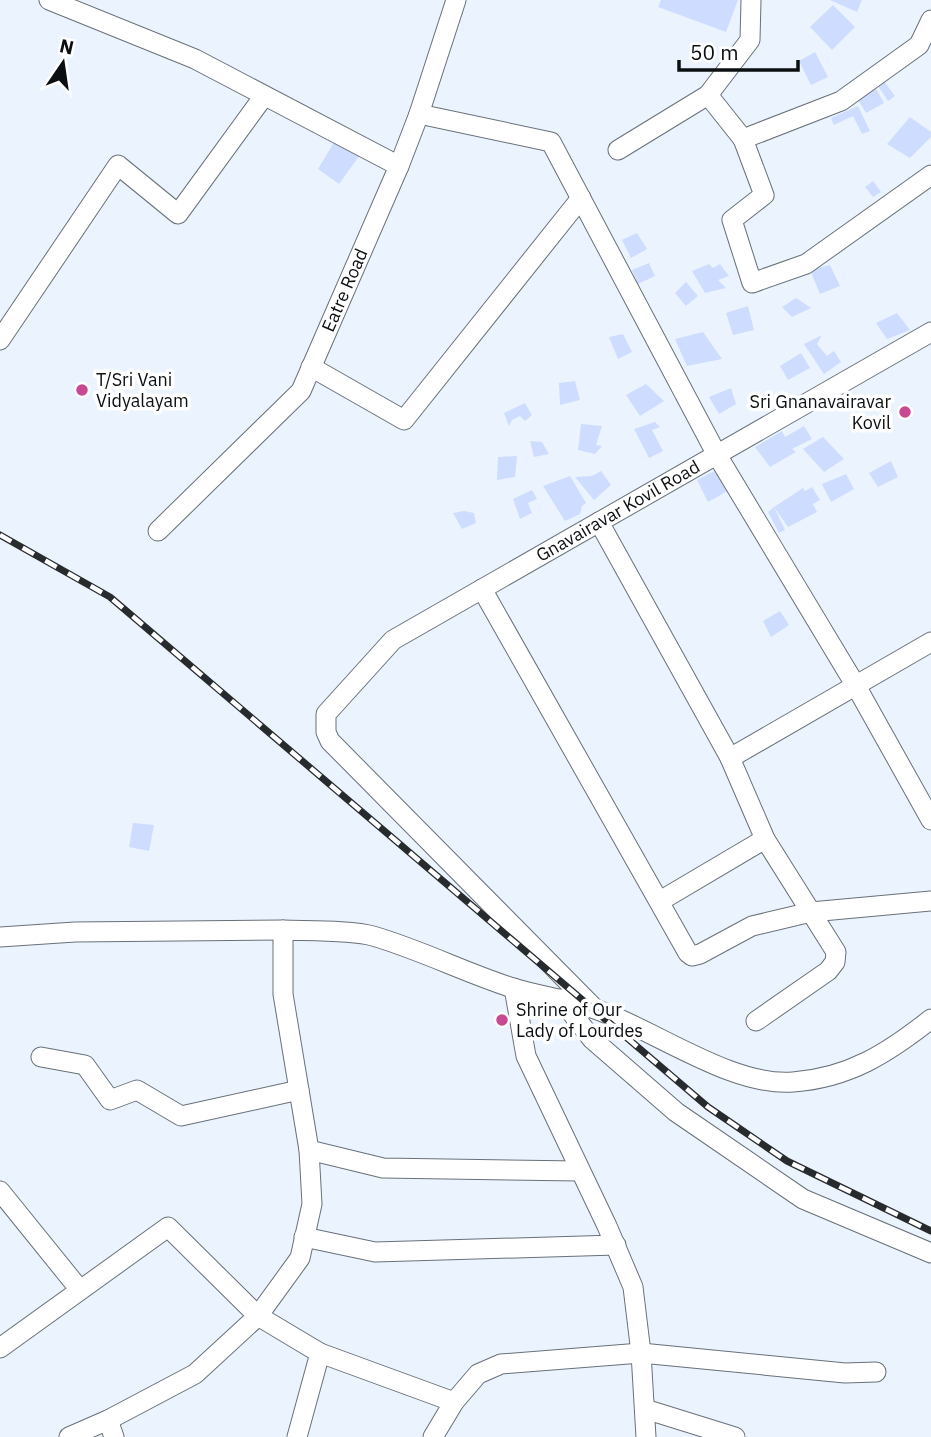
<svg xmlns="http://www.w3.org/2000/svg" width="931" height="1437" viewBox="0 0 931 1437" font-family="'IBM Plex Sans',sans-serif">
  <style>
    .building { fill: #cedcff }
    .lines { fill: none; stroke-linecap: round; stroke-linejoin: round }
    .minor-casing { stroke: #687079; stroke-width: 21 }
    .minor { stroke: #fff; stroke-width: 19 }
    .rail-casing { stroke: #272b2e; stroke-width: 7 }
    .rail { stroke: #fff; stroke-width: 4.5; stroke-dasharray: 13; stroke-linecap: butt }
    .poi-dot { fill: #c94892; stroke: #fff; stroke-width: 2.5 }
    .labels { text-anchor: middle; stroke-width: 7; stroke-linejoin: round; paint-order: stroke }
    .street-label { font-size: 18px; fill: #0c0f12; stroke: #fff }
    .poi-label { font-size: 18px; fill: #0c0f12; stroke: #fff; text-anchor: start }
  </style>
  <rect width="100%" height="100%" fill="#ebf4fe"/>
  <g class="building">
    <polygon points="661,0 738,0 726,32 658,7"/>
    <polygon points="830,0 862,0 857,12"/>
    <polygon points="833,5 855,27 832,50 810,27"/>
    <polygon points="815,52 828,77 811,85 799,61"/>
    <polygon points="880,76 895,96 888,101 874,80"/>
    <polygon points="875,87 884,103 866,113 858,100"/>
    <polygon points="858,106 870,131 862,134 853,116 834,125 831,118"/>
    <polygon points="910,117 931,132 931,137 910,158 887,144"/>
    <polygon points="336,139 365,148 339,184 318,169"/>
    <polygon points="873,181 881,192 873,197 865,187"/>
    <polygon points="637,233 647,249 631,258 622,240"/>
    <polygon points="649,263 655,276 638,284 632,270"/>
    <polygon points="709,264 713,268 720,264 729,276 718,280 726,288 705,293 692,271"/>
    <polygon points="830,265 840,286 820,294 810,270"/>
    <polygon points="686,282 698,296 686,306 675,293"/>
    <polygon points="796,298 811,308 792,317 782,307"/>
    <polygon points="748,306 754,330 733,335 726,313"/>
    <polygon points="897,313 910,330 887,339 876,323"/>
    <polygon points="703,332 722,359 687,366 675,339"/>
    <polygon points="623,334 632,352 618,359 609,337"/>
    <polygon points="822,335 817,344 827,356 834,351 841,362 824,374 804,344"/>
    <polygon points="801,353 810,368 788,380 780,366"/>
    <polygon points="575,381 580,400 560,405 559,383"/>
    <polygon points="646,384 664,401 640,416 626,395"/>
    <polygon points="731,388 736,404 719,414 709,397"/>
    <polygon points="525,403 532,415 525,421 520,416 512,420 509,426 504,413"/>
    <polygon points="655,422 660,427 652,430 663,451 649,458 634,429"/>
    <polygon points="581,424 602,426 596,445 602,446 595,454 578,450"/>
    <polygon points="804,426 812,439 792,449 796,452 770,467 755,447 782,431 785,437"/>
    <polygon points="823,437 844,459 824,472 803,449"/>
    <polygon points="530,441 542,442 549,454 534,457"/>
    <polygon points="517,456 515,477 497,480 498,457"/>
    <polygon points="891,461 898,477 878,487 869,473"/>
    <polygon points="720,468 731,489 708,502 697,480"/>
    <polygon points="601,471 611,485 594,500 575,477 592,476"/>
    <polygon points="846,474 854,489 831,502 822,484"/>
    <polygon points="570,476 586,503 582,506 580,514 565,521 543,486"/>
    <polygon points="812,487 820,500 813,504 817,512 788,527 774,507 803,488 805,491"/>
    <polygon points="532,490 537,499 528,503 532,513 520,519 513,499"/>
    <polygon points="774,507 785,530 779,533 768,512"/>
    <polygon points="464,511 474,513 476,523 462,529 453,513"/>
    <polygon points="780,611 789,625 771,637 763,621"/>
    <polygon points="133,823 154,825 149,851 129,847"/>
  </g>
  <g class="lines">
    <defs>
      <g id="minor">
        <polyline points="49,0 195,59 399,166"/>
        <polyline points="708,95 743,139 841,101 919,45 931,20"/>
        <polyline points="419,114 551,142 717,455 856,686 931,820"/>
        <polyline points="743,139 764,195 732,220 752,283 806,264 931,175"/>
        <polyline points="618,150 708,95 750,40 751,0"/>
        <polyline points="0,340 118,165 178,214 264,96"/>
        <polyline points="311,367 404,420 581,198"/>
        <polyline points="599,522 730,758 765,839 836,952 835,962 828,971 756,1021"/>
        <path id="s1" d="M158 531 301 391 399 166 419 114 456 0"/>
        <polyline points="482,589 688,953 692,956 700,954 752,926 811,912 931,901"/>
        <polyline points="730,758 931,642"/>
        <polyline points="660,901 765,839"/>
        <polyline points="0,937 75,932 283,930"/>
        <polyline points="514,988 526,1056 607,1226 633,1287 641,1353 646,1437"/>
        <polyline points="561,999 592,1039 676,1112 803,1199 931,1253"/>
        <path id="s2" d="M593 1007 330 741 326 732V714L393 640 931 332"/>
        <polyline points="41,1057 85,1065 110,1100 137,1090 181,1116 299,1090"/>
        <polyline points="309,1150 383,1168 579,1171"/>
        <polyline points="0,1191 80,1290"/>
        <polyline points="304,1237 375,1252 616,1245"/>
        <polyline points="0,1348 168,1227 258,1316 320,1353 454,1402"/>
        <polyline points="645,1409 735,1437"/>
        <polyline points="108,1420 114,1437"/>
        <path d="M69 1437 108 1420 195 1374 258 1316 300 1258 312 1204 309 1150 283 994V930C307 931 352 930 373 936 421 950 466 973 513 988 540 996 569 1000 595 1009 655 1030 732 1087 793 1082 849 1078 888 1053 931 1019"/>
        <polyline points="297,1437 320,1353"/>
        <polyline points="433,1437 454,1402 478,1374 501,1364 641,1353 845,1373 876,1372"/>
      </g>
    </defs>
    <use href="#minor" class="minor-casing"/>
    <use href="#minor" class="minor"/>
    <defs>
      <polyline id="rail" points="0,535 110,597 708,1107 787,1161 931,1231"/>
    </defs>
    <use href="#rail" class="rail-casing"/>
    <use href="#rail" class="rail"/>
  </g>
  <g class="poi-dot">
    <circle cx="82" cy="390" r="7"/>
    <circle cx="905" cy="412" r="7"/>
    <circle cx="502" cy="1020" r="7"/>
  </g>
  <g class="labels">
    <g class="street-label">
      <text dy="6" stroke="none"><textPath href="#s1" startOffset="310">Eatre Road</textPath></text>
      <text dy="6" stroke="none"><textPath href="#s2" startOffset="761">Gnavairavar Kovil Road</textPath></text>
    </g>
    <g class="poi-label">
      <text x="96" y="386">T/Sri Vani<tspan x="96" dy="21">Vidyalayam</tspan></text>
      <text x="891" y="408" text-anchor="end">Sri Gnanavairavar<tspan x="891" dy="21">Kovil</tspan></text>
      <text x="516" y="1016">Shrine of Our<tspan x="516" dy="21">Lady of Lourdes</tspan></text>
    </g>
  </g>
  <g transform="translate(63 63) rotate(13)" stroke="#ffffff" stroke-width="5" paint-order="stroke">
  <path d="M0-5L12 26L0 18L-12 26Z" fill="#0c0f12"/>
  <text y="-10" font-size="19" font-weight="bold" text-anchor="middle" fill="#0c0f12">N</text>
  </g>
  <path d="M679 60v10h119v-10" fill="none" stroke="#0c0f12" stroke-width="3.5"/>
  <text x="690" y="60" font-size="21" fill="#0c0f12" stroke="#ffffff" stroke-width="5" paint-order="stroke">50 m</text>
</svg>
